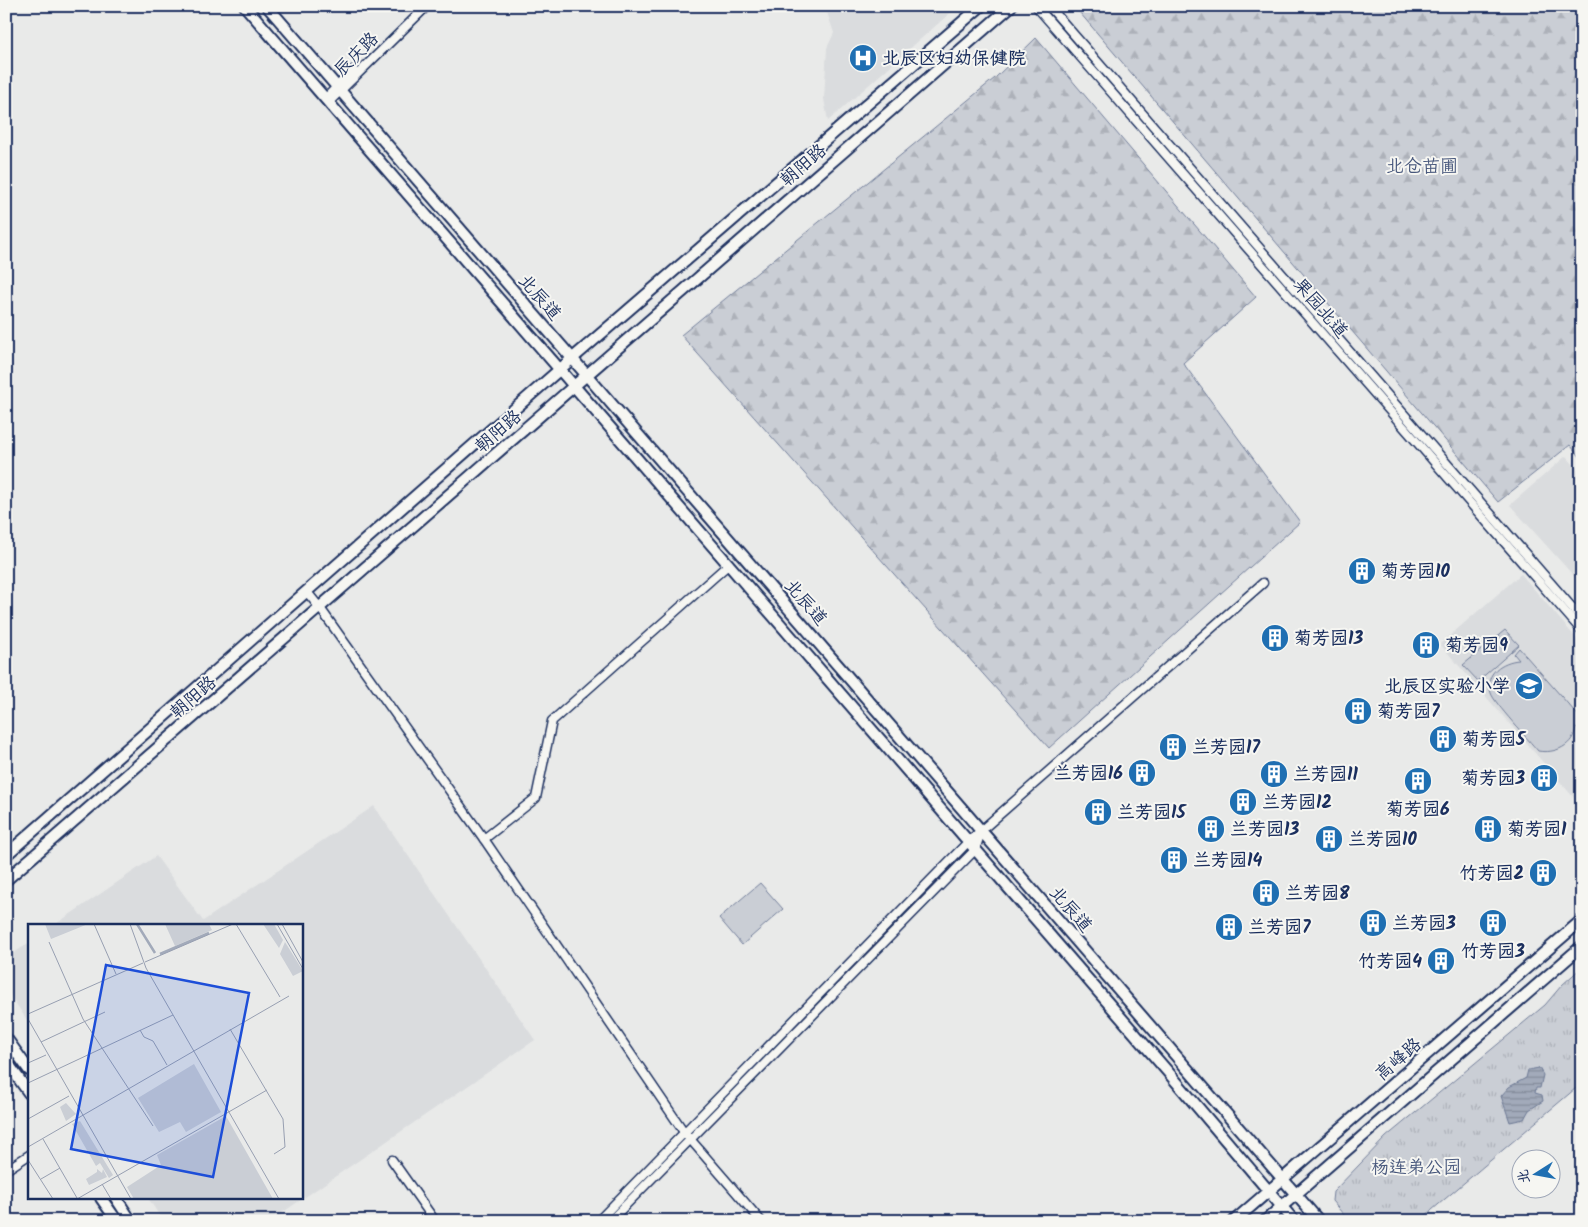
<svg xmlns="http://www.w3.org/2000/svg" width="1588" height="1227" viewBox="0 0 1588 1227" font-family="Kalam,'LXGW WenKai TC',sans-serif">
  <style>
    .built { fill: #dadcde }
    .grass { fill: #caced5; stroke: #727e9a }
    .forest { fill: url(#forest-firs); stroke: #727e9a }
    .park { fill: url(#park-tufts); stroke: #727e9a }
    .water { fill: url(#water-rules); stroke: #6c7995 }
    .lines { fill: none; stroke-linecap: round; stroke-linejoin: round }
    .minor-casing { stroke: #1b2f5e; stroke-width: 11 }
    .major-casing { stroke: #1b2f5e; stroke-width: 14 }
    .minor { stroke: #f6f6f2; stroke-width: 8 }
    .major { stroke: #f6f6f2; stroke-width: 10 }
    .labels { text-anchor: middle; stroke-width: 4; stroke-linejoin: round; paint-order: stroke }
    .street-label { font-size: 18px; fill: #1b2f5e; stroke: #f6f6f2 }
    .poi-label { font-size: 18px; font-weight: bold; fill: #1b2f5e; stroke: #f6f6f2; text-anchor: start }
    .park-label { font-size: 18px; fill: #47577c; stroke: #f6f6f2 }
    .inset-river { fill: none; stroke: #a2aaba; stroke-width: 2.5 }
    .inset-road { fill: none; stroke: #979fb1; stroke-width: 1 }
    .view { fill: #1d4ed8; fill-opacity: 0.15; stroke: #1d4ed8; stroke-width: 2.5 }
    .inset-edge { fill: none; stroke: #1b2f5e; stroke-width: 2.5 }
  </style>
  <defs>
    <pattern id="forest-firs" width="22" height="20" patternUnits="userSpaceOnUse" patternTransform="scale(1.25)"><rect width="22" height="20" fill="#caced5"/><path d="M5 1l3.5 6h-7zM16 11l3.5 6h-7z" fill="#adb1b9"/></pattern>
    <pattern id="park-tufts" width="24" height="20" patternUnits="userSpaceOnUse" patternTransform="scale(1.25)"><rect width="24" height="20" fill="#caced5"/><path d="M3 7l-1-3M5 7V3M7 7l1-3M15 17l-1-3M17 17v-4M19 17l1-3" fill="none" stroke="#adb1b9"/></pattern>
    <pattern id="water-rules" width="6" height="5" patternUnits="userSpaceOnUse" patternTransform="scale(1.25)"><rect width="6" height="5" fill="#a2aaba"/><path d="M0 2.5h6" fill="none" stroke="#838b9a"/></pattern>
  </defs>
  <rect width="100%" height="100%" fill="#e9eae9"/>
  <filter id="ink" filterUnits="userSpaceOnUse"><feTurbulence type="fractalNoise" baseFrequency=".02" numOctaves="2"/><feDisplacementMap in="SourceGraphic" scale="10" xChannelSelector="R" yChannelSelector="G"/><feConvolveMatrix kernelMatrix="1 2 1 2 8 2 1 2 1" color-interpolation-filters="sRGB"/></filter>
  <g filter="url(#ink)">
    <g class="built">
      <polygon points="958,6 828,121 824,99 827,48 834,33 825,6"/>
      <polygon points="1566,456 1582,474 1582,585 1510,505"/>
      <polygon points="1521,574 1582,645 1582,807 1440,644"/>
      <polygon points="374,806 535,1040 270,1221 163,1221 148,1198 301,1198 301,926 53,926 156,856 203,921"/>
      <polygon points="29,943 29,1023 6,989 6,958"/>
    </g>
    <g class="grass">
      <polygon points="1505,630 1519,645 1478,681 1463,665"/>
      <path d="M1519 648 1582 720V731L1576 727C1574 746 1555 754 1538 751 1529 740 1494 703 1491 693 1483 673 1503 661 1519 660L1514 654Z"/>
      <polygon points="760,883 783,909 742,945 719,918"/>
    </g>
    <g class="forest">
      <polygon points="1074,6 1582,6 1582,459 1570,445 1498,502"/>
      <polygon points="1036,38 1256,297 1183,363 1300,522 1049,748 681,335 995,78"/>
    </g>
    <polygon class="park" points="1582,967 1582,1083 1419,1221 1349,1221 1332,1201 1333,1192 1386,1137 1545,1005 1562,985"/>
    <polygon class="water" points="1539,1068 1543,1075 1540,1088 1536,1088 1535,1093 1542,1095 1543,1101 1529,1110 1524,1119 1510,1122 1501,1096 1509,1087 1526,1078 1528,1070"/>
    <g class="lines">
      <defs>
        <g id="minor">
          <polyline points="1036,6 1582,631"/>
          <polyline points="1049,6 1582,619"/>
          <polyline points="325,99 353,70"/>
          <polyline points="328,103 427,6"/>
          <polyline points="307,592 320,608 484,839 684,1132 761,1221"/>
          <polyline points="484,839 536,798 552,721 729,564"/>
          <polyline points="392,1160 435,1221"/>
          <polyline points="6,1170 29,1155"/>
          <polyline points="598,1221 968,842 1263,583"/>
          <polyline points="610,1221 975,850 981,832"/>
        </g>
        <g id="major">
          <polyline points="245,6 1168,1072 1294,1221"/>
          <polyline points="267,6 1319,1221"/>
          <polyline points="6,855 559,370 981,6"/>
          <polyline points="6,880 1011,6"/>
          <polyline points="6,1038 29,1070"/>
          <polyline points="6,1061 29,1093"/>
          <polyline points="101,1198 117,1221"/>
          <polyline points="116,1198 131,1221"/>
          <polyline points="1234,1221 1582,920"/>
          <polyline points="1265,1221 1582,946"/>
        </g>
      </defs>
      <use href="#minor" class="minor-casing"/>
      <use href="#major" class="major-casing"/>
      <use href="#minor" class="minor"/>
      <use href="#major" class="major"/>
    </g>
  </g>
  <defs>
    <symbol id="hospital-disc" viewBox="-11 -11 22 22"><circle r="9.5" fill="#1f6fb2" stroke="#f6f6f2"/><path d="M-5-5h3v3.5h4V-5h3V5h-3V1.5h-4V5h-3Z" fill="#fff"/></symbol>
    <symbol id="building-disc" viewBox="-11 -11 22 22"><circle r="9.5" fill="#1f6fb2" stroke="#f6f6f2"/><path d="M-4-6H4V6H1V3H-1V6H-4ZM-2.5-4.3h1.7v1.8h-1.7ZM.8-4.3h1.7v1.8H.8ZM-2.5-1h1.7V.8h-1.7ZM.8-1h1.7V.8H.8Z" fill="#fff"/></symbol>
    <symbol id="school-disc" viewBox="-11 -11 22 22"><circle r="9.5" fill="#1f6fb2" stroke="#f6f6f2"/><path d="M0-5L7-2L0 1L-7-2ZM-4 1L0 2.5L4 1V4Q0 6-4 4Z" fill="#fff"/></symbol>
  </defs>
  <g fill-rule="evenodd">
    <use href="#hospital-disc" x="847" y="42" width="32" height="32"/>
    <use href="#building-disc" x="1346" y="555" width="32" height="32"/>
    <use href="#building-disc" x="1259" y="622" width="32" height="32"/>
    <use href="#building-disc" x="1410" y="629" width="32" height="32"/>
    <use href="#school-disc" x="1513" y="670" width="32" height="32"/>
    <use href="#building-disc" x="1342" y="695" width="32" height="32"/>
    <use href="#building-disc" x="1427" y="723" width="32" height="32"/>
    <use href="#building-disc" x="1157" y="731" width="32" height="32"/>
    <use href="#building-disc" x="1126" y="757" width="32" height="32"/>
    <use href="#building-disc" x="1258" y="758" width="32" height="32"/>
    <use href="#building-disc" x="1528" y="762" width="32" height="32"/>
    <use href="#building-disc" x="1402" y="765" width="32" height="32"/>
    <use href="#building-disc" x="1227" y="786" width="32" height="32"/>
    <use href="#building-disc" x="1082" y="796" width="32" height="32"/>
    <use href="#building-disc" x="1195" y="813" width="32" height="32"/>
    <use href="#building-disc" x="1472" y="813" width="32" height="32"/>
    <use href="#building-disc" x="1313" y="823" width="32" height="32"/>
    <use href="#building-disc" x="1158" y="844" width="32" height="32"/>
    <use href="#building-disc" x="1527" y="857" width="32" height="32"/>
    <use href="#building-disc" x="1250" y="877" width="32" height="32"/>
    <use href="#building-disc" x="1357" y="907" width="32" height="32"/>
    <use href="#building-disc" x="1477" y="907" width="32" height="32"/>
    <use href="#building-disc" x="1213" y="911" width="32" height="32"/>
    <use href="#building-disc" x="1425" y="945" width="32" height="32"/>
  </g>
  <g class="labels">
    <g class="street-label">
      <text transform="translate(356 54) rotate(-45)" y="6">辰庆路</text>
      <text transform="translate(803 165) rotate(-41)" y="6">朝阳路</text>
      <text transform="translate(540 297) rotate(49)" y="6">北辰道</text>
      <text transform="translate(1321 308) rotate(49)" y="6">果园北道</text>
      <text transform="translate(498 431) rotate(-41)" y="6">朝阳路</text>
      <text transform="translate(806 602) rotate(49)" y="6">北辰道</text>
      <text transform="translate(193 697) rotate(-41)" y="6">朝阳路</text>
      <text transform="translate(1071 909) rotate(49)" y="6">北辰道</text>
      <text transform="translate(1398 1059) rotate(-41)" y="6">高峰路</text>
    </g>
    <g class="poi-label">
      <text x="882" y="64">北辰区妇幼保健院</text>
      <text x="1381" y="577">菊芳园10</text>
      <text x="1294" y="644">菊芳园13</text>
      <text x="1445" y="651">菊芳园9</text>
      <text x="1510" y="692" text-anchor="end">北辰区实验小学</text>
      <text x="1377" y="717">菊芳园7</text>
      <text x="1462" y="745">菊芳园5</text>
      <text x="1192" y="753">兰芳园17</text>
      <text x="1123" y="779" text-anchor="end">兰芳园16</text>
      <text x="1293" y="780">兰芳园11</text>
      <text x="1525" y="784" text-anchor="end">菊芳园3</text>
      <text x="1262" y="808">兰芳园12</text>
      <text x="1418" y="815" text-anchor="middle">菊芳园6</text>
      <text x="1117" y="818">兰芳园15</text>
      <text x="1230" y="835">兰芳园13</text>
      <text x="1507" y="835">菊芳园1</text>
      <text x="1348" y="845">兰芳园10</text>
      <text x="1193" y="866">兰芳园14</text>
      <text x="1524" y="879" text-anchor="end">竹芳园2</text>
      <text x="1285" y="899">兰芳园8</text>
      <text x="1392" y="929">兰芳园3</text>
      <text x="1248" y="933">兰芳园7</text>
      <text x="1493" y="957" text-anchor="middle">竹芳园3</text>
      <text x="1422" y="967" text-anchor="end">竹芳园4</text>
    </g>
    <g class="park-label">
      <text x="1422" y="172">北仓苗圃</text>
      <text x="1416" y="1173">杨连弟公园</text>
    </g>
  </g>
  <g transform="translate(28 924)">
    <rect width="275" height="275" fill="#e9eae9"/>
    <path d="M17 0H60L23 15ZM235 0H246L255 16 251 24ZM257 18 275 47 265 52 252 30ZM38 179 48 190 38 197 32 183ZM69 245 74 249 75 245 79 253 61 261 58 255 69 248Z" fill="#caced5"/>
    <path d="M137 0H181L184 6 147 22ZM166 140 193 188 158 208 152 198 131 208 110 174ZM198 192 245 275H106L99 263 133 241 129 231Z" fill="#caced5"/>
    <path d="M52 197 85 251 81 254 72 239 68 242 44 200Z" fill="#caced5"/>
    <path class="inset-river" d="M109 0 127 29M132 30 181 9"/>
    <path class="inset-road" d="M66 0 88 50M102 0 118 44 251 275M208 0 252 73M249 0 275 45M254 0 275 38M21 18 55 95 125 202M117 38 205 0M0 90 115 39M0 95 103 275M202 105 255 195 257 223 246 230M112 106 116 113 125 117 139 141M13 118 77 88M0 139 18 131M0 159 145 91M0 195 41 172M15 215 49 274M0 223 261 72M0 236 25 275M13 255 32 244M74 260 83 275M49 275 239 166"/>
    <path class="view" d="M78 41 221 69 185 253 43 225Z"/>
    <rect width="275" height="275" class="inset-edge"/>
  </g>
  <rect width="1588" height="1227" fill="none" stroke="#f6f6f2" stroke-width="25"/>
  <rect x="12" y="12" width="1563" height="1202" fill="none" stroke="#1b2f5e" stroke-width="2" filter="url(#ink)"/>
  <g transform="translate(1536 1174) rotate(259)"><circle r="24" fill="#f6f6f2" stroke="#9ea6b7"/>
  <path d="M0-4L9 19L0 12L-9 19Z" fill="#1f6fb2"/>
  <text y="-8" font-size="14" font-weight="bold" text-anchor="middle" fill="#1b2f5e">北</text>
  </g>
</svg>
